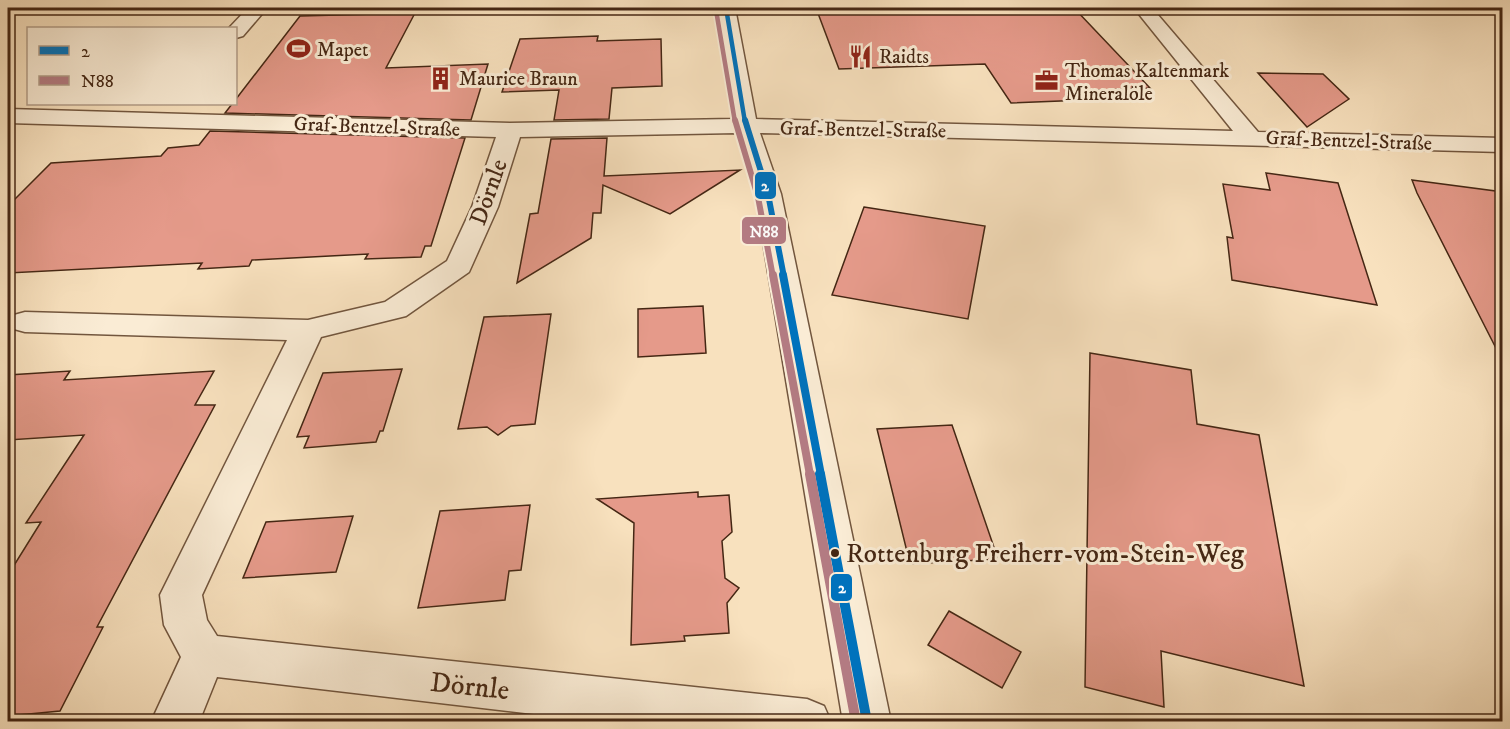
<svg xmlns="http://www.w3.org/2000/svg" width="1510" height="729" viewBox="0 0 1510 729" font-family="'IM FELL DW Pica',serif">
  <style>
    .building { fill: #e59a8a; stroke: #452714; stroke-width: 1.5 }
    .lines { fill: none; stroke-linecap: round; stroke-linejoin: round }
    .street-casing { stroke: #72563e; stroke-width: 3 }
    .street { fill: #faecd5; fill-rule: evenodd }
    .bus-1-far3-casing { stroke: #faecd5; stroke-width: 8 }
    .bus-1-far2-casing { stroke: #faecd5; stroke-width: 10 }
    .bus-1-far1-casing { stroke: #faecd5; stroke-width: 12 }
    .bus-1-casing { stroke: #faecd5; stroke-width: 14 }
    .bus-2-far3-casing { stroke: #faecd5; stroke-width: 8 }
    .bus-2-far2-casing { stroke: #faecd5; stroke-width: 10 }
    .bus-2-far1-casing { stroke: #faecd5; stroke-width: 12 }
    .bus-2-casing { stroke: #faecd5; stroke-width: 14 }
    .bus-1-far3 { stroke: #0072bc; stroke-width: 4.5 }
    .bus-1-far2 { stroke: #0072bc; stroke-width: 6 }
    .bus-1-far1 { stroke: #0072bc; stroke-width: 8 }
    .bus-1 { stroke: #0072bc; stroke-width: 10 }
    .bus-2-far3 { stroke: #b37b82; stroke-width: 4.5 }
    .bus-2-far2 { stroke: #b37b82; stroke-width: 6 }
    .bus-2-far1 { stroke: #b37b82; stroke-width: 8 }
    .bus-2 { stroke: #b37b82; stroke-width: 10 }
    .bus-dot { fill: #452714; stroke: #faecd5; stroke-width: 2 }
    .labels { text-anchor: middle; stroke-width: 6; stroke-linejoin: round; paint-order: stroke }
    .far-poi-label { font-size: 20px; fill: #452714; stroke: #faecd5; text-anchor: start }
    .far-street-label { font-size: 20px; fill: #452714; stroke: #faecd5 }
    .street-label { font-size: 24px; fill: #452714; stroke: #faecd5 }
    .near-bus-label { font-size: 27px; fill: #452714; stroke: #faecd5; text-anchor: start }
    .near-street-label { font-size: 28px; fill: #452714; stroke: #faecd5 }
    .line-badge { stroke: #faecd5; stroke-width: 2 }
    .badge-label { font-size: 16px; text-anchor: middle; font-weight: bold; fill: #fff }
  </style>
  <rect width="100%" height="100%" fill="#f8e1be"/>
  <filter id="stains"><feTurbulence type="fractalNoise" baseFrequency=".00333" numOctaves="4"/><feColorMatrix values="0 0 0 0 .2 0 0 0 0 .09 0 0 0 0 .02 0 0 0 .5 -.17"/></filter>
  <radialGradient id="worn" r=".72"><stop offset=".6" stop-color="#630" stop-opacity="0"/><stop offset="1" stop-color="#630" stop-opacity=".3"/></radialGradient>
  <g class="building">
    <polygon points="816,8 1074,8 1150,88 1078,91 1085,100 1011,103 985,64 839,69"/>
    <polygon points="415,13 386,68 488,64 471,120 225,113 232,104 236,104 236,99 300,16"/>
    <polygon points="598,36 597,41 661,39 662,86 612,88 609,119 554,120 559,90 502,92 520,39"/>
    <polygon points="1258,73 1323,74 1349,99 1307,127"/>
    <polygon points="210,131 465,138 431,246 425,246 421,257 365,259 368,254 252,260 249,266 198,269 202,263 8,273 8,206 51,163 161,156 168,148 199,145"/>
    <polygon points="607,138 604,176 740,170 670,214 603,185 601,213 593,213 591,238 517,283 530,214 538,213 551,139"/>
    <polygon points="1266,173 1338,183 1377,305 1232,280 1227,237 1233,238 1223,184 1270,190"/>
    <polygon points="1412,180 1503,192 1503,362 1417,193"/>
    <polygon points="864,207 985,226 968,319 832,295"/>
    <polygon points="703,306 706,353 638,357 638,309"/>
    <polygon points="551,314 535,424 511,426 498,435 487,427 458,429 484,317"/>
    <polygon points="1090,353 1191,370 1197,424 1259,435 1304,686 1161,651 1164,707 1085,687"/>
    <polygon points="402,369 383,431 380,431 376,442 304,448 309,436 297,437 323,373"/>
    <polygon points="70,371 64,380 214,371 195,405 215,405 97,627 103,627 60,711 8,716 8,575 41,522 26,523 84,435 8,440 8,375"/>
    <polygon points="952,425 998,559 910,564 877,429"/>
    <polygon points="698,492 698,497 729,495 732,532 722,541 725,578 739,588 727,603 729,633 684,636 685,641 631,645 634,523 597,499"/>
    <polygon points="530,505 521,570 509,571 505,600 418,608 440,511"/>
    <polygon points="353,516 336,572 243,578 266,522"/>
    <polygon points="949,611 1021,652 1002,688 928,645"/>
  </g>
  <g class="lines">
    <defs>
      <g id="street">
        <polygon points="248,8 267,8 243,36 236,38 236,28 229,28"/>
        <polygon points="717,8 735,8 756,119 1233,131 1134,8 1152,8 1258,132 1502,138 1502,152 760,133 781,194 891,722 843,722 755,194 737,133 520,137 498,207 469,272 406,316 321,337 202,595 207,620 217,636 807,699 824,706 831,722 602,722 217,677 199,722 151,722 181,657 164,625 160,595 287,340 25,332 14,329 9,322 14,315 25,312 308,320 385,302 447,261 472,207 496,137 8,123 8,109 510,123 733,119"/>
      </g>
    </defs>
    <use href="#street" class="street-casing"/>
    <use href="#street" class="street"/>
    <defs>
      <polyline id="bus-1-far3" points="726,8 745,122"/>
      <polyline id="bus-1-far2" points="745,120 768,194 784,277"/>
      <polyline id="bus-1-far1" points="783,275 821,475"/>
      <polyline id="bus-1" points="820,474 867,722"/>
      <polyline id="bus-2-far3" points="716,10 735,122"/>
      <polyline id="bus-2-far2" points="735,120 758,197 773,277"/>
      <polyline id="bus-2-far1" points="773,275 810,475"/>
      <polyline id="bus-2" points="810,474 856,722"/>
    </defs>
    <use href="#bus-1-far3" class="bus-1-far3-casing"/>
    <use href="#bus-1-far2" class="bus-1-far2-casing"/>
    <use href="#bus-1-far1" class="bus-1-far1-casing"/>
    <use href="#bus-1" class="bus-1-casing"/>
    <use href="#bus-2-far3" class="bus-2-far3-casing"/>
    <use href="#bus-2-far2" class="bus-2-far2-casing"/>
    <use href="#bus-2-far1" class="bus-2-far1-casing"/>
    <use href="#bus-2" class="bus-2-casing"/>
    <use href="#bus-1-far3" class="bus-1-far3"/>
    <use href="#bus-1-far2" class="bus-1-far2"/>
    <use href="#bus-1-far1" class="bus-1-far1"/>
    <use href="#bus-1" class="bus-1"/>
    <use href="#bus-2-far3" class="bus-2-far3"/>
    <use href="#bus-2-far2" class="bus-2-far2"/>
    <use href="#bus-2-far1" class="bus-2-far1"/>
    <use href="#bus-2" class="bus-2"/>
  </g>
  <defs>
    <symbol id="stadium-bare" viewBox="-9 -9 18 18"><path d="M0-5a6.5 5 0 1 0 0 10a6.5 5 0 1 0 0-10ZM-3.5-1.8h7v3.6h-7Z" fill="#8f2418" stroke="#faecd5" stroke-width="2.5" paint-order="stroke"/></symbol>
    <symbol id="restaurant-bare" viewBox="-9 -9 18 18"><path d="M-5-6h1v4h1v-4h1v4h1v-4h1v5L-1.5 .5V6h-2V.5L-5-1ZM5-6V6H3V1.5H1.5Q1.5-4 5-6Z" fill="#8f2418" stroke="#faecd5" stroke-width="2.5" paint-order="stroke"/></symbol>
    <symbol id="building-bare" viewBox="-9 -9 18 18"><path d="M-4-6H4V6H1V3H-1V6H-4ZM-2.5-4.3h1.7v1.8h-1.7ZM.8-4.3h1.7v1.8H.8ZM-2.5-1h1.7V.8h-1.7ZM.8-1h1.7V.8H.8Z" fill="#8f2418" stroke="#faecd5" stroke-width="2.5" paint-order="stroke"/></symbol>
    <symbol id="office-bare" viewBox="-9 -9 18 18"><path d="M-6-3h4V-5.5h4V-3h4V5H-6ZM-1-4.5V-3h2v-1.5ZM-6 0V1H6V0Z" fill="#8f2418" stroke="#faecd5" stroke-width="2.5" paint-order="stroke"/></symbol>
  </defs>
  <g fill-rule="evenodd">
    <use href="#stadium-bare" x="282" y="32" width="33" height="33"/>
    <use href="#restaurant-bare" x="844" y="40" width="33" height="33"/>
    <use href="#building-bare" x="424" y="62" width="33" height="33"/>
    <use href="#office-bare" x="1030" y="64" width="33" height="33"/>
  </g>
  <circle class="bus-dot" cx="835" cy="553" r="5"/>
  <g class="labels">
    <g class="far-poi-label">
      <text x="317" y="56">Mapet</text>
      <text x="879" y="63">Raidts</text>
      <text x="1065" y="77">Thomas Kaltenmark<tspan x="1065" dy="23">Mineralöle</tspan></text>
      <text x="459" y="85">Maurice Braun</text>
    </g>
    <g class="far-street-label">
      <text transform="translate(377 126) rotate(2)" y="7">Graf-Bentzel-Straße</text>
      <text transform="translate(863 129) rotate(1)" y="7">Graf-Bentzel-Straße</text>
      <text transform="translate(1349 140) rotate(2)" y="7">Graf-Bentzel-Straße</text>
    </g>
    <g class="street-label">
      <text transform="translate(488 192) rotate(-70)" y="8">Dörnle</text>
    </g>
    <g class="near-bus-label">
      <text x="846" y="562">Rottenburg Freiherr-vom-Stein-Weg</text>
    </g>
    <g class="near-street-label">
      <text transform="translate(470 685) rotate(6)" y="10">Dörnle</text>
    </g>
  </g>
  <g class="line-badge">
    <rect x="754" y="171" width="23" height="29" rx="6" fill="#0072bc"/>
    <rect x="741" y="216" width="46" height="29" rx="6" fill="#b37b82"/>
    <rect x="830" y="573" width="23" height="29" rx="6" fill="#0072bc"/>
  </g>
  <g class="badge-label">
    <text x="765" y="191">2</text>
    <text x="764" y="237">N88</text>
    <text x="842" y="593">2</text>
  </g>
  <rect width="1510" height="729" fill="none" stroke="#f8e1be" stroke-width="30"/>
  <rect x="9" y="9" width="1492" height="711" fill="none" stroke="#452714" stroke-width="3"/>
  <rect x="15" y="15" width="1480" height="699" fill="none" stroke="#452714" stroke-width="1.5"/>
  <rect x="27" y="27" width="210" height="78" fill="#faecd5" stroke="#b29d88" stroke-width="1.5"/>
  <rect x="39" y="46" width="30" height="9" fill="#0072bc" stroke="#b29d88" stroke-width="1.5"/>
  <text x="81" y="57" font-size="18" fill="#452714">2</text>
  <rect x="39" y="76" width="30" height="9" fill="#b37b82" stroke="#b29d88" stroke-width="1.5"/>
  <text x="81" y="87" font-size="18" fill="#452714">N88</text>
  <rect width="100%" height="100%" filter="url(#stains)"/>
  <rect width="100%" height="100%" fill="url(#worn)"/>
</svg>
